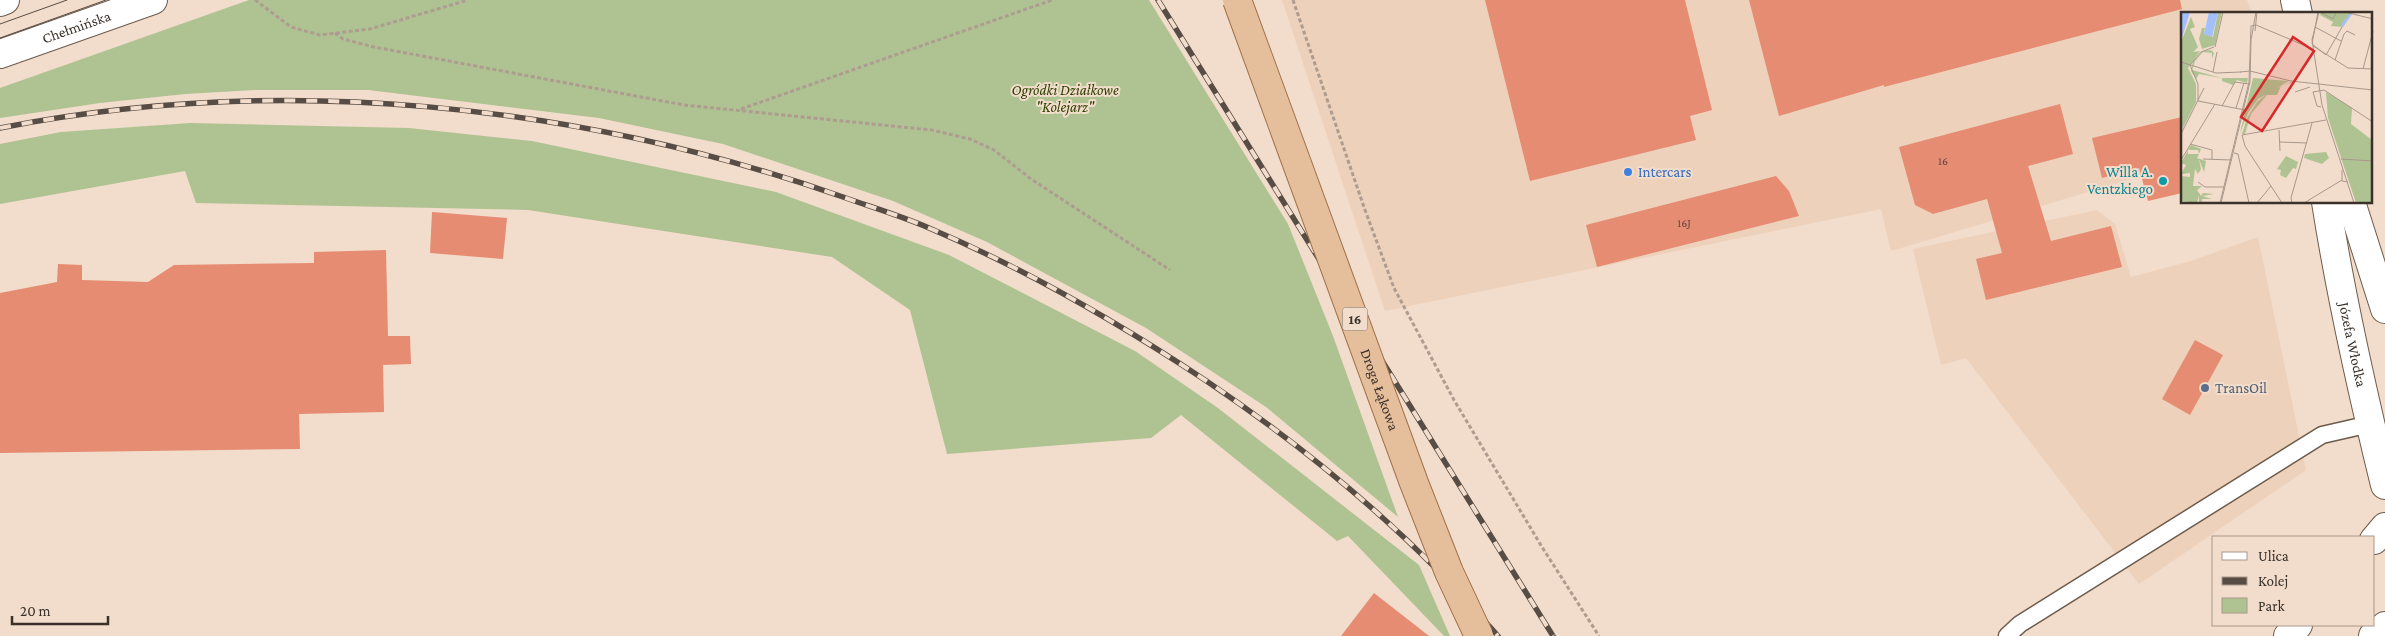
<svg xmlns="http://www.w3.org/2000/svg" width="2385" height="636" viewBox="0 0 2385 636" font-family="'Crimson Pro',serif">
  <style>
    .built { fill: #edd1bb }
    .green { fill: #afc392 }
    .building { fill: #e68c73 }
    .lines { fill: none; stroke-linecap: round; stroke-linejoin: round }
    .lane-casing { stroke: #6d5b4b; stroke-width: 19 }
    .secondary-casing { stroke: #6d5b4b; stroke-width: 30 }
    .path { stroke: #ad9c8f; stroke-width: 3; stroke-dasharray: 4 2.5; stroke-linecap: butt }
    .lane { stroke: #fff; stroke-width: 16 }
    .secondary { stroke: #fff; stroke-width: 28 }
    .tram { stroke: #584d45; stroke-width: 1 }
    .rail-casing { stroke: #584d45; stroke-width: 5.5 }
    .rail { stroke: #f2dccb; stroke-width: 4; stroke-dasharray: 11; stroke-linecap: butt }
    .primary-bridge-casing { stroke: #9e7149; stroke-width: 30; stroke-linecap: butt }
    .primary-bridge { stroke: #e5be9c; stroke-width: 28 }
    .shop-dot { fill: #3f7fe0; stroke: #f2dccb; stroke-width: 2 }
    .culture-dot { fill: #0f9aa8; stroke: #f2dccb; stroke-width: 2 }
    .service-dot { fill: #5c6f8a; stroke: #f2dccb; stroke-width: 2 }
    .labels { text-anchor: middle; stroke-width: 4; stroke-linejoin: round; paint-order: stroke }
    .number-label { font-size: 12px; fill: #64483c }
    .shield { fill: #f2dccb; stroke: #70645a; stroke-width: 1 }
    .shield-label { font-size: 14px; font-weight: bold; fill: #39312a }
    .street-label { font-size: 15px; fill: #39312a; stroke: #f2dccb }
    .park-label { font-size: 15px; font-style: italic; fill: #2e4000; stroke: #f2dccb }
    .shop-label { font-size: 15px; fill: #366cbe; stroke: #f2dccb; text-anchor: start }
    .culture-label { font-size: 15px; fill: #0d838f; stroke: #f2dccb; text-anchor: end }
    .service-label { font-size: 15px; fill: #4e5e75; stroke: #f2dccb; text-anchor: start }
    .inset-river { fill: none; stroke: #a3c0fd; stroke-width: 2.5 }
    .inset-road { fill: none; stroke: #a8988b; stroke-width: 1 }
    .view { fill: #d62828; fill-opacity: 0.15; stroke: #d62828; stroke-width: 2.5 }
    .inset-edge { fill: none; stroke: #39312a; stroke-width: 2.5 }
  </style>
  <rect width="100%" height="100%" fill="#f2dccb"/>
  <g class="built">
    <polygon points="1282,0 2247,0 2252,14 2182,14 2182,164 1891,251 1881,209 1385,311"/>
    <polygon points="2097,210 2115,224 2131,277 2191,261 2258,237 2306,470 2139,584 1966,358 1941,365 1913,249"/>
  </g>
  <g class="green">
    <polygon points="249,0 1149,0 1288,224 1333,336 1398,517 1266,407 1146,328 987,242 893,201 723,144 599,118 368,90 255,90 185,94 100,103 0,118 0,88"/>
    <polygon points="190,123 409,128 532,141 776,192 949,255 1135,351 1218,408 1419,565 1450,636 1444,636 1348,536 1337,541 1181,415 1151,438 947,454 910,310 832,257 528,210 196,203 185,171 0,204 0,144 61,132"/>
  </g>
  <g class="building">
    <polygon points="1485,0 1685,0 1712,110 1690,116 1696,140 1530,181"/>
    <polygon points="1749,0 2180,0 2182,9 1884,87 1884,85 1779,116"/>
    <polygon points="2060,104 2073,154 2028,166 2051,241 2111,226 2122,267 1986,300 1976,259 2002,253 1987,199 1933,214 1915,205 1899,147"/>
    <polygon points="2182,117 2182,193 2148,201 2139,168 2102,178 2092,138"/>
    <polygon points="1776,176 1789,191 1799,216 1597,267 1586,225"/>
    <polygon points="432,212 507,218 503,259 430,253"/>
    <polygon points="386,250 388,336 410,336 411,364 383,365 384,412 299,414 300,449 0,453 0,293 57,282 58,264 82,265 82,280 148,282 174,265 314,263 314,252"/>
    <polygon points="2195,340 2223,355 2190,415 2162,399"/>
    <polygon points="1374,593 1429,636 1341,636"/>
  </g>
  <g class="lines">
    <defs>
      <polyline id="lane" points="2007,636 2020,624 2322,435 2370,424"/>
      <g id="secondary">
        <polyline points="2295,0 2298,14"/>
        <polyline points="0,2 5,0"/>
        <path id="s1" d="M0 54 153 0"/>
        <path id="s2" d="M2326 202C2341 298 2362 391 2385 485"/>
        <polyline points="2351,202 2385,309"/>
        <polyline points="2374,540 2385,527"/>
        <polyline points="2288,636 2298,625"/>
        <polyline points="2373,636 2385,626"/>
      </g>
    </defs>
    <use href="#lane" class="lane-casing"/>
    <use href="#secondary" class="secondary-casing"/>
    <g class="path">
      <polyline points="255,0 291,27 320,35 370,29 468,0"/>
      <polyline points="1293,0 1365,210 1394,288 1454,400 1542,547 1599,636"/>
      <polyline points="335,33 343,39 374,47 684,105 932,130 970,139 994,150 1031,179 1170,270"/>
      <polyline points="741,109 1052,0"/>
    </g>
    <use href="#lane" class="lane"/>
    <use href="#secondary" class="secondary"/>
    <g class="tram">
      <polyline points="0,24 67,0"/>
      <polyline points="0,38 106,0"/>
    </g>
    <defs>
      <g id="rail">
        <polyline points="1158,0 1553,636"/>
        <path d="M0 128C279 73 576 103 843 197 871 207 901 216 929 228 1026 269 1117 322 1205 380 1312 452 1414 537 1498 636"/>
      </g>
    </defs>
    <use href="#rail" class="rail-casing"/>
    <use href="#rail" class="rail"/>
    <defs>
      <g id="primary-bridge">
        <path id="s3" d="M1237 0 1414 483 1449 572 1479 636"/>
      </g>
    </defs>
    <use href="#primary-bridge" class="primary-bridge-casing"/>
    <use href="#primary-bridge" class="primary-bridge"/>
  </g>
  <circle class="shop-dot" cx="1628" cy="172" r="5"/>
  <circle class="culture-dot" cx="2163" cy="181" r="5"/>
  <circle class="service-dot" cx="2205" cy="388" r="5"/>
  <g class="labels">
    <g class="number-label">
      <text x="1943" y="165">16</text>
      <text x="1684" y="227">16J</text>
    </g>
    <rect class="shield" x="1342.5" y="307.5" width="25" height="23" rx="4"/>
    <g class="shield-label">
      <text x="1355" y="324">16</text>
    </g>
    <g class="street-label">
      <text dy="5" stroke="none"><textPath href="#s1" startOffset="81">Chełmińska</textPath></text>
      <text dy="5" stroke="none"><textPath href="#s2" startOffset="145">Józefa Włodka</textPath></text>
      <text dy="5" stroke="none"><textPath href="#s3" startOffset="415">Droga Łąkowa</textPath></text>
    </g>
    <g class="park-label">
      <text x="1065" y="95">Ogródki Działkowe<tspan x="1065" dy="17">"Kolejarz"</tspan></text>
    </g>
    <g class="shop-label">
      <text x="1638" y="177">Intercars</text>
    </g>
    <g class="culture-label">
      <text x="2153" y="177">Willa A.<tspan x="2153" dy="17">Ventzkiego</tspan></text>
    </g>
    <g class="service-label">
      <text x="2215" y="393">TransOil</text>
    </g>
  </g>
  <g transform="translate(2181 12)">
    <rect width="191" height="191" fill="#f2dccb"/>
    <path d="M37 0H41L34 33 21 37 18 27 21 16H24L23 22 32 25ZM140 0H172L162 15 150 14 152 10 139 3ZM10 5 14 15 9 17 17 35 12 40 19 39 7 56 15 72V90L0 120V30ZM30 38 33 41 31 47V41L22 40 14 49 11 58 41 66H67L66 71 56 68 52 73 41 69V66L18 62 15 67 10 59 12 49 22 39ZM72 66 108 69 77 87 67 101 59 121ZM110 70H113L100 74 96 83H86L70 102 64 122H61L66 106 76 90 89 79ZM145 80 171 96 170 112 191 128V191H175L147 106ZM10 133 20 137 16 146 25 149 23 160 18 147 20 157 17 162 14 157 12 174H21L16 178 20 184 22 181 33 182 21 184 31 187H21V191H26H18V183L16 191 1 189 0 164 9 165V161L0 162 5 153 0 151 7 138V142H18L17 138H7ZM145 140 148 146 141 152 123 146 124 142ZM105 144 117 150 115 157 112 156 105 166 99 163 100 158 96 157Z" fill="#afc392"/>
    <path d="M0 0H9L0 29ZM28 0H37L31 25 23 22Z" fill="#a3c0fd"/>
    <path class="inset-river" d="M161 14 171 0"/>
    <path class="inset-road" d="M137 0 131 32 145 43M138 0 131 28 141 93 173 191M139 0 152 7 155 1M164 0 192 7M134 15 160 29M74 19 76 0M132 34 167 56 192 57M34 35 42 0M145 43 161 15M154 48 163 22 166 19 174 23M0 50 35 61 60 60M182 57 192 19M32 60 36 40M59 60 69 59 110 69 192 78M143 78 192 110M114 80 129 75M17 89V72L9 53 20 40 33 35M17 89 64 98M41 94 54 70 68 72M140 95 136 94 132 80 143 78M55 96 63 71M98 118 99 139M0 122 23 76M99 130 126 131M9 132 31 138V147M53 141 57 142 68 191M22 147 51 148M160 147 192 149M0 148 34 92M161 158V169L167 170M17 170 24 175H43M39 191 68 70 70 14 75 13 132 37M40 191 69 70 70 28 75 0M76 191 90 174M101 191 64 134 61 123 145 108M111 191 110 186 131 111M123 191 161 168"/>
    <path class="view" d="M112 25 133 39 81 119 60 105Z"/>
    <rect width="191" height="191" class="inset-edge"/>
  </g>
  <rect x="2212" y="536" width="162" height="90" fill="#f2dccb" stroke="#a8988b"/>
  <rect x="2222" y="552" width="25" height="8" fill="#ffffff" stroke="#a8988b"/>
  <text x="2258" y="561" font-size="15" fill="#39312a">Ulica</text>
  <rect x="2222" y="577" width="25" height="8" fill="#584d45" stroke="#a8988b"/>
  <text x="2258" y="586" font-size="15" fill="#39312a">Kolej</text>
  <rect x="2222" y="598" width="25" height="15" fill="#afc392" stroke="#a8988b"/>
  <text x="2258" y="611" font-size="15" fill="#39312a">Park</text>
  <path d="M12 616v8h96v-8" fill="none" stroke="#39312a" stroke-width="2.5"/>
  <text x="20" y="616" font-size="15" fill="#39312a" stroke="#f2dccb" stroke-width="4" paint-order="stroke">20 m</text>
</svg>
